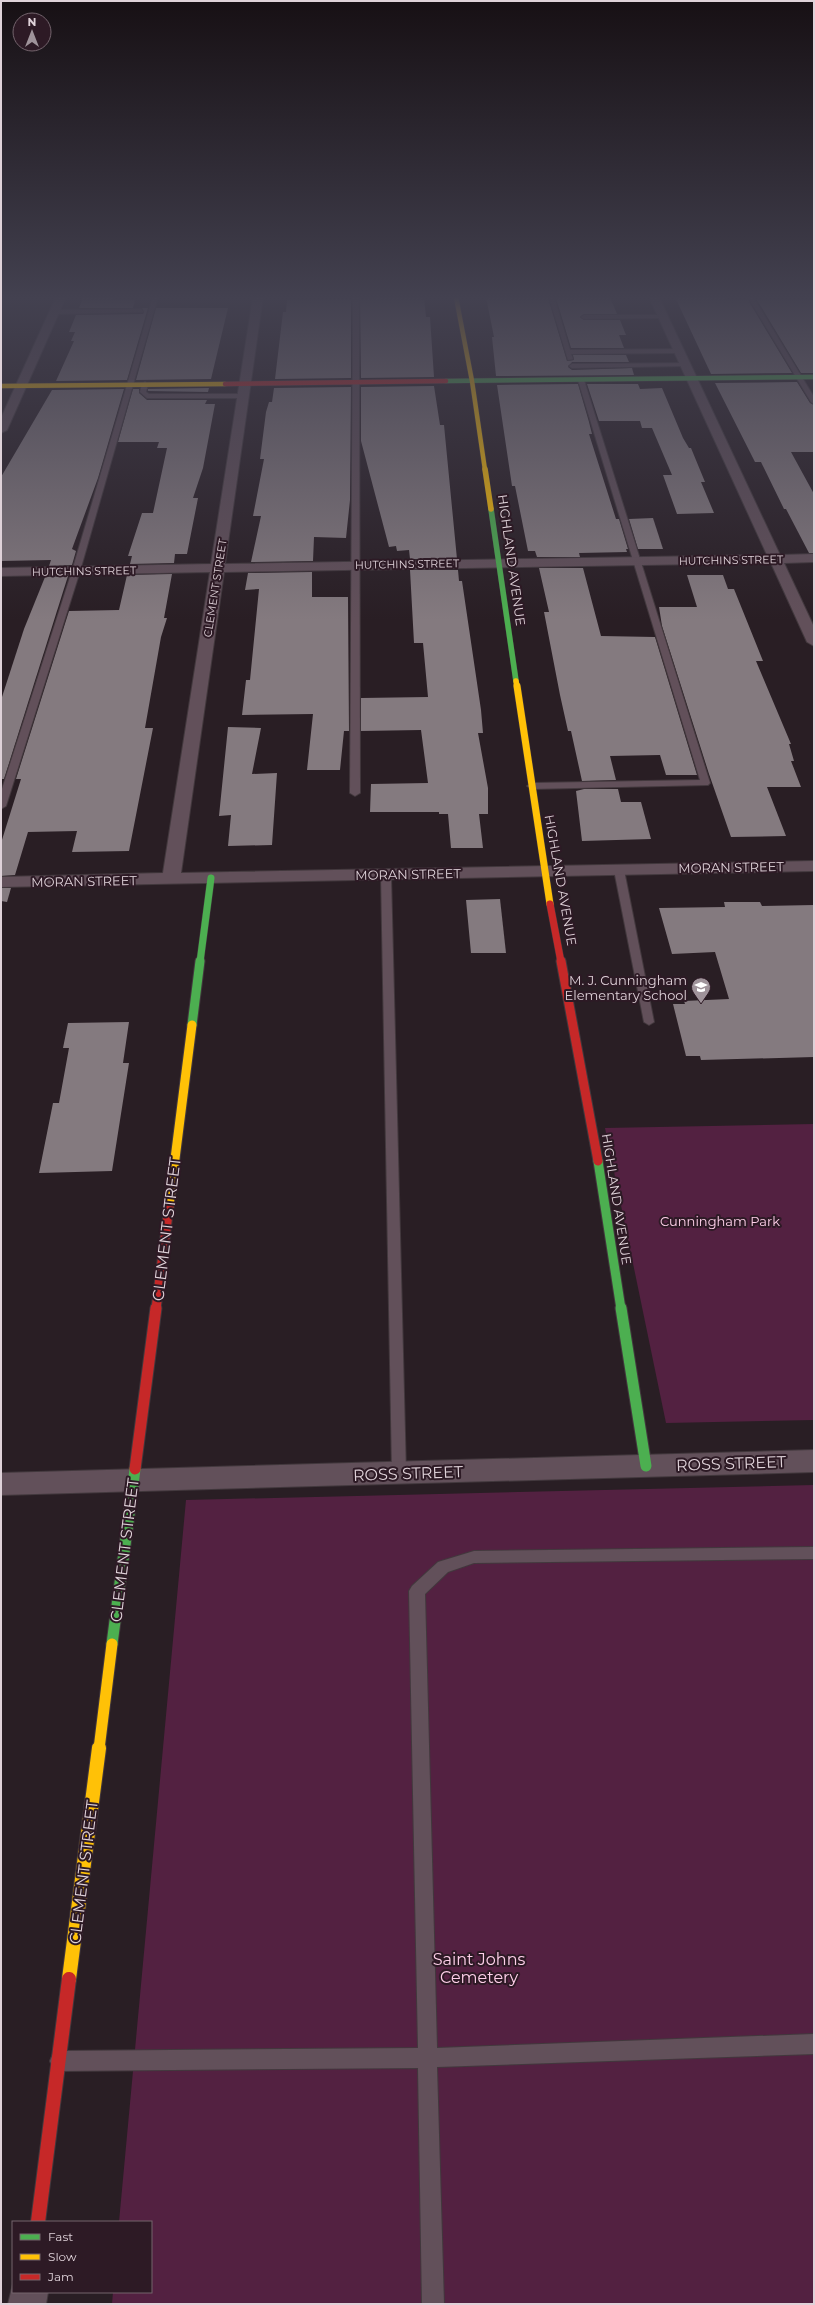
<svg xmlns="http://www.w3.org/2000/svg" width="815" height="2305" viewBox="0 0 815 2305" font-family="Montserrat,sans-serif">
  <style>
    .green { fill: #532141 }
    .building { fill: #847a7f }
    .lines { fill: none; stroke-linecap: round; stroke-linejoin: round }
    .lane-casing { stroke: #42383d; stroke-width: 2 }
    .street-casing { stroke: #42383d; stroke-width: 2 }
    .fast-far4-casing { stroke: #42383d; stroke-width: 5.5 }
    .fast-far3-casing { stroke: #42383d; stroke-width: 6 }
    .fast-far2-casing { stroke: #42383d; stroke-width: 8 }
    .fast-far1-casing { stroke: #42383d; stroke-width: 11 }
    .fast-casing { stroke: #42383d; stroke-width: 13 }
    .slow-far5-casing { stroke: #42383d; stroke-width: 5.5 }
    .slow-far4-casing { stroke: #42383d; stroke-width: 6 }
    .slow-far3-casing { stroke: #42383d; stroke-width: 8 }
    .slow-far2-casing { stroke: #42383d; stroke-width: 11 }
    .slow-far1-casing { stroke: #42383d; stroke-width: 13 }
    .slow-casing { stroke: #42383d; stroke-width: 16 }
    .jam-far4-casing { stroke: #42383d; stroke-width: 5.5 }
    .jam-far3-casing { stroke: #42383d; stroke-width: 8 }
    .jam-far2-casing { stroke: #42383d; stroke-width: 11 }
    .jam-far1-casing { stroke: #42383d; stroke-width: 13 }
    .jam-casing { stroke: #42383d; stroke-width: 16 }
    .lane { fill: #62505a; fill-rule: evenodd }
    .street { fill: #62505a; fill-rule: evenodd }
    .fast-far4 { stroke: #4caf50; stroke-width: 4.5 }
    .fast-far3 { stroke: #4caf50; stroke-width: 5.5 }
    .fast-far2 { stroke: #4caf50; stroke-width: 7 }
    .fast-far1 { stroke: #4caf50; stroke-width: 9 }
    .fast { stroke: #4caf50; stroke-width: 11 }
    .slow-far5 { stroke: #ffc107; stroke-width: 4.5 }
    .slow-far4 { stroke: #ffc107; stroke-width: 5.5 }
    .slow-far3 { stroke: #ffc107; stroke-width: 7 }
    .slow-far2 { stroke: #ffc107; stroke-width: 9 }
    .slow-far1 { stroke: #ffc107; stroke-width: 11 }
    .slow { stroke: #ffc107; stroke-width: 14 }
    .jam-far4 { stroke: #c62828; stroke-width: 4.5 }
    .jam-far3 { stroke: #c62828; stroke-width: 7 }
    .jam-far2 { stroke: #c62828; stroke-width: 9 }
    .jam-far1 { stroke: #c62828; stroke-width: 11 }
    .jam { stroke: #c62828; stroke-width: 14 }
    .labels { text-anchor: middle; stroke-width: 4; stroke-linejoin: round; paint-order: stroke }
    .far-street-label { font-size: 11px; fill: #dfd2d9; stroke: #2d1a25 }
    .street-label { font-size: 13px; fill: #dfd2d9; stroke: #2d1a25 }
    .poi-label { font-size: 13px; fill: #dfd2d9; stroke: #2d1a25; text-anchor: end }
    .park-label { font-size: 13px; fill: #ffd0ea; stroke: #2d1a25 }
    .near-street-label { font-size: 16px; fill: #dfd2d9; stroke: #2d1a25 }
    .near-park-label { font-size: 16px; fill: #ffd0ea; stroke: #2d1a25 }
  </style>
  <rect width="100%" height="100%" fill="#291e24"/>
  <g class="green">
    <polygon points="814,1124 814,1420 666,1423 605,1128"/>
    <polygon points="814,1485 814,2304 112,2304 113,2292 151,2292 151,2222 119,2222 186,1500"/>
  </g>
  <g class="building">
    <polygon points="83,297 114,297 113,300 135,300 133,308 79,308"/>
    <polygon points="424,297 426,317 430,317 434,377 361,378 360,299"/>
    <polygon points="486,297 548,298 567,361 574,360 573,355 626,355 629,362 572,362 568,367 572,370 632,368 634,375 496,376 492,337 494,337"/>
    <polygon points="610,297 617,314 584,314 580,317 584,320 620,320 626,335 619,335 624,348 571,348 556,298"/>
    <polygon points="675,297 724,297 725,300 748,300 792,373 711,374"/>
    <polygon points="330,299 351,299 351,378 275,379 283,312 286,312 287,300"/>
    <polygon points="757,300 814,300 814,373 801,373"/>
    <polygon points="142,308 148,308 127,380 56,381 74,341 71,341 75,332 69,332 76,315 143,314 144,312"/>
    <polygon points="156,308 228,308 211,379 136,380"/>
    <polygon points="797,382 810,403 814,405 814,452 791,452 814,494 814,553 809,553 786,509 784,509 761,462 755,462 715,383"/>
    <polygon points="578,384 589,422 592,434 589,434 616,519 619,519 628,549 626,549 627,552 579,553 580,557 537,557 535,551 528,551 515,486 512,486 497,385"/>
    <polygon points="587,384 638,384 640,389 662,388 683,438 689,448 691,448 705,482 701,482 714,513 677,514 663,475 672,475 652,428 642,428 640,421 599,421"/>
    <polygon points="434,386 440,425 444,425 457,559 410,559 409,550 397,551 396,546 389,547 361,441 361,387"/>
    <polygon points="351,387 350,500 346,538 314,537 313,561 251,562 261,516 253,516 264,459 260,459 266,412 269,402 272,402 274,388"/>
    <polygon points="209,388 208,392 148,391 148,389"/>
    <polygon points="124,389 98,478 72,549 76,551 72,565 49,566 51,560 1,561 1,477 52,390"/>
    <polygon points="133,389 139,389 139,393 147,400 207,400 205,404 215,404 203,468 193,498 198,498 187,554 175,554 174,563 130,564 132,556 128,556 142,513 153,513 167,448 157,448 159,442 118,442"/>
    <polygon points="653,518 663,549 638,549 629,519"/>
    <polygon points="539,568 583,568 601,636 655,637 697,775 666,775 660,755 610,756 616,780 582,781 571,731 568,731 560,695 544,612 549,612"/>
    <polygon points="410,570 458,570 459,581 462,581 481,710 483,733 478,733 488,788 488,814 479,814 483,848 451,848 448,814 439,814 439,812 370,812 371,784 428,783 421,730 361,731 361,698 428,697 423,643 414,643"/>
    <polygon points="312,572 312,597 348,597 349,731 344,731 340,770 307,770 313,714 242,715 246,680 250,680 259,589 245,590 248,573"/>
    <polygon points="172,574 164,618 167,618 161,637 145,728 153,728 129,851 72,852 77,831 28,832 15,875 1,876 1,843 21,779 16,779 69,611 119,610 127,575"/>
    <polygon points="687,575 723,575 728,589 734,589 763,661 756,661 791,744 789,744 794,761 791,761 801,787 767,787 786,836 731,837 709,774 662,626 659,607 697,607"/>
    <polygon points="68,576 4,779 1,779 1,700 24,629 45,577"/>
    <polygon points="228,727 261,728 252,774 277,773 272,845 228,846 231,815 219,816"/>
    <polygon points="584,789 618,789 621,802 641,802 651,839 582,841 576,791"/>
    <polygon points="1,888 11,888 7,902 1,901"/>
    <polygon points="500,899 506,953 471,953 466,900"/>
    <polygon points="724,902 760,902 762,906 814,905 814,1057 701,1060 700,1056 686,1056 673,1004 685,1004 684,1001 729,999 715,952 672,954 659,908 725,907"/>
    <polygon points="129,1022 123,1063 129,1063 112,1171 39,1173 53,1103 59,1103 69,1048 63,1048 68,1023"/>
  </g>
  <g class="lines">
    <defs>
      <g id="lane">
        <polygon points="153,297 158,297 80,571 6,806 1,809 1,792 72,571"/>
        <polygon points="353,297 359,297 360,793 355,796 350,793"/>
        <polygon points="549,297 554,297 570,350 679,349 682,351 679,353 571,354 573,359 568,360"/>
        <polygon points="748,297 753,297 814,397 814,404 811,402"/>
        <polygon points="141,309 143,312 56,314 53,312 56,310"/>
        <polygon points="663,315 665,318 584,319 581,317 584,315"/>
        <polygon points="685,363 687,366 572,368 569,366 572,364"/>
        <polygon points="581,378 584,380 710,783 708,785 532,789 527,786 532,783 700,780 578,380"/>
        <polygon points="145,382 148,384 146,392 149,394 244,394 247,396 244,398 147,398 140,392 142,384"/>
        <polygon points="619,867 624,870 654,1022 649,1025 644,1022 614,870"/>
        <polygon points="386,872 391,875 406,1473 404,1477 399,1479 394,1477 392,1473 381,875"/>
        <polygon points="814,1547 814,1559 474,1563 448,1572 425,1594 437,2048 814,2034 814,2054 437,2067 444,2304 422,2304 418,2068 60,2071 53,2068 50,2061 53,2054 60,2051 418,2048 409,1591 412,1586 438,1562 474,1551"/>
      </g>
      <g id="street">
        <polygon points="56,297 66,297 7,430 1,433 1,418"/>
        <polygon points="253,297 263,297 225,564 767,555 649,297 659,297 780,555 814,554 814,562 784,563 814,627 814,646 807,642 771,563 224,572 181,873 814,861 814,871 1,887 1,877 163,873 210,572 1,576 1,568 211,564"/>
        <polygon points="814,1450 814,1472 1,1495 1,1473"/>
        <polygon points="13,2284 13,2292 48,2292 46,2304 8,2304"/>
      </g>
      <polyline id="fast-far4" points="446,381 814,377"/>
      <polyline id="fast-far3" points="491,509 516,681"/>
      <polyline id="fast-far2" points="200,962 211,878"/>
      <g id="fast-far1">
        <polyline points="192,1025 200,961"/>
        <polyline points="598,1161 621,1309"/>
      </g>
      <g id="fast">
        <polyline points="621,1308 646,1466"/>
        <polyline points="112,1644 135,1469"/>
      </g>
      <g id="slow-far5">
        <polyline points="456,297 472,381 485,470"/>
        <polyline points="1,386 225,384"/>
      </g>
      <g id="slow-far4">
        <polyline points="485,469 491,509"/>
        <polyline points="516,681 517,687"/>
      </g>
      <polyline id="slow-far3" points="517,686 550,904"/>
      <polyline id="slow-far2" points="169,1206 192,1025"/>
      <polyline id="slow-far1" points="99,1749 112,1644"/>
      <polyline id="slow" points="69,1979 99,1748"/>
      <polyline id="jam-far4" points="225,384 446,381"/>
      <polyline id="jam-far3" points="550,904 561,962"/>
      <g id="jam-far2">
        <polyline points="561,961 598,1161"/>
        <polyline points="156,1309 169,1206"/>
      </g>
      <polyline id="jam-far1" points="135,1469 156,1308"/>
      <polyline id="jam" points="38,2222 69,1979"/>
    </defs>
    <use href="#lane" class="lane-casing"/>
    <use href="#street" class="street-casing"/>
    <use href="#fast-far4" class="fast-far4-casing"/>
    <use href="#fast-far3" class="fast-far3-casing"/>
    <use href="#fast-far2" class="fast-far2-casing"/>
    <use href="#fast-far1" class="fast-far1-casing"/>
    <use href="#fast" class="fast-casing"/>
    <use href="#slow-far5" class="slow-far5-casing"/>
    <use href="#slow-far4" class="slow-far4-casing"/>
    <use href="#slow-far3" class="slow-far3-casing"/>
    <use href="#slow-far2" class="slow-far2-casing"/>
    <use href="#slow-far1" class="slow-far1-casing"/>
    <use href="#slow" class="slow-casing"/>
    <use href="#jam-far4" class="jam-far4-casing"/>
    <use href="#jam-far3" class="jam-far3-casing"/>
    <use href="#jam-far2" class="jam-far2-casing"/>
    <use href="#jam-far1" class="jam-far1-casing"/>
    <use href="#jam" class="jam-casing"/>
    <use href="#lane" class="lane"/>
    <use href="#street" class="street"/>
    <use href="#fast-far4" class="fast-far4"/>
    <use href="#fast-far3" class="fast-far3"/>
    <use href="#fast-far2" class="fast-far2"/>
    <use href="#fast-far1" class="fast-far1"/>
    <use href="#fast" class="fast"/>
    <use href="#slow-far5" class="slow-far5"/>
    <use href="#slow-far4" class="slow-far4"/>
    <use href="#slow-far3" class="slow-far3"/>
    <use href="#slow-far2" class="slow-far2"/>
    <use href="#slow-far1" class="slow-far1"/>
    <use href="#slow" class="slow"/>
    <use href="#jam-far4" class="jam-far4"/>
    <use href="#jam-far3" class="jam-far3"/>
    <use href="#jam-far2" class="jam-far2"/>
    <use href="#jam-far1" class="jam-far1"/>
    <use href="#jam" class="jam"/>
  </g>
  <linearGradient id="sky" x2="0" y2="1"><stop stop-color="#171014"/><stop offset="0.48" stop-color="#434150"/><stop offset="1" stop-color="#434150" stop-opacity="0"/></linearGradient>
  <rect width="815" height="620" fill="url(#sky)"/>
  <defs>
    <symbol id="school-pin" viewBox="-11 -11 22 30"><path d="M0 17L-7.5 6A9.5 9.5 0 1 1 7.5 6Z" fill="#9f939a" stroke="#2d1a25"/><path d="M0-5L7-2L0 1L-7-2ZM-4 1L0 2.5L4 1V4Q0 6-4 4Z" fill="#fff"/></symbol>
  </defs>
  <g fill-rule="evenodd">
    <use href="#school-pin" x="690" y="976" width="22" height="30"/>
  </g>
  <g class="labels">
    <g class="far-street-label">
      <text transform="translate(731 560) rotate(-1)" y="4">HUTCHINS STREET</text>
      <text transform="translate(407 564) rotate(-1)" y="4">HUTCHINS STREET</text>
      <text transform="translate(84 571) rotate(-1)" y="4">HUTCHINS STREET</text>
      <text transform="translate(215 588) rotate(-81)" y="4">CLEMENT STREET</text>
    </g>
    <g class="street-label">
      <text transform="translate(512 560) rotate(82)" y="5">HIGHLAND AVENUE</text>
      <text transform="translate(731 867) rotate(-1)" y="5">MORAN STREET</text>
      <text transform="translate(408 874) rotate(-1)" y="5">MORAN STREET</text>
      <text transform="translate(561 880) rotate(80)" y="5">HIGHLAND AVENUE</text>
      <text transform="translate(84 881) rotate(-1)" y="5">MORAN STREET</text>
      <text transform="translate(617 1199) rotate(81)" y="5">HIGHLAND AVENUE</text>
    </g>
    <g class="poi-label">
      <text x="687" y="985">M. J. Cunningham<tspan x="687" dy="15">Elementary School</tspan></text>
    </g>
    <g class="park-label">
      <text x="720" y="1226">Cunningham Park</text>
    </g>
    <g class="near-street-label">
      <text transform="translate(166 1229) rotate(-83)" y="6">CLEMENT STREET</text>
      <text transform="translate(731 1463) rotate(-2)" y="6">ROSS STREET</text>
      <text transform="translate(408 1473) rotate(-2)" y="6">ROSS STREET</text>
      <text transform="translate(124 1550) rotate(-83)" y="6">CLEMENT STREET</text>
      <text transform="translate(83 1872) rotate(-83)" y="6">CLEMENT STREET</text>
    </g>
    <g class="near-park-label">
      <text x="479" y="1965">Saint Johns<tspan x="479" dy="18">Cemetery</tspan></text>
    </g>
  </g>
  <rect width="815" height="2305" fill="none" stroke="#dfd2d9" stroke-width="4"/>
  <rect x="12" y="2221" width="140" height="72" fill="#2d1a25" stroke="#74646d"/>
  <rect x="20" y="2234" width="20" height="6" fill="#4caf50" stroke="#74646d"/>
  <text x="48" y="2241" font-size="12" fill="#dfd2d9">Fast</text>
  <rect x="20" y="2254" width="20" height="6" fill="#ffc107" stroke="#74646d"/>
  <text x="48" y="2261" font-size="12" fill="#dfd2d9">Slow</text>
  <rect x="20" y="2274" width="20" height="6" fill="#c62828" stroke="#74646d"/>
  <text x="48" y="2281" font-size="12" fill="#dfd2d9">Jam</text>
  <g transform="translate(32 32)"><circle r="19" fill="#2d1a25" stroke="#74646d"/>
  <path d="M0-3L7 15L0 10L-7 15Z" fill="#9f939a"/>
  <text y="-6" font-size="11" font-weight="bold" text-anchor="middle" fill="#dfd2d9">N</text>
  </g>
</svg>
